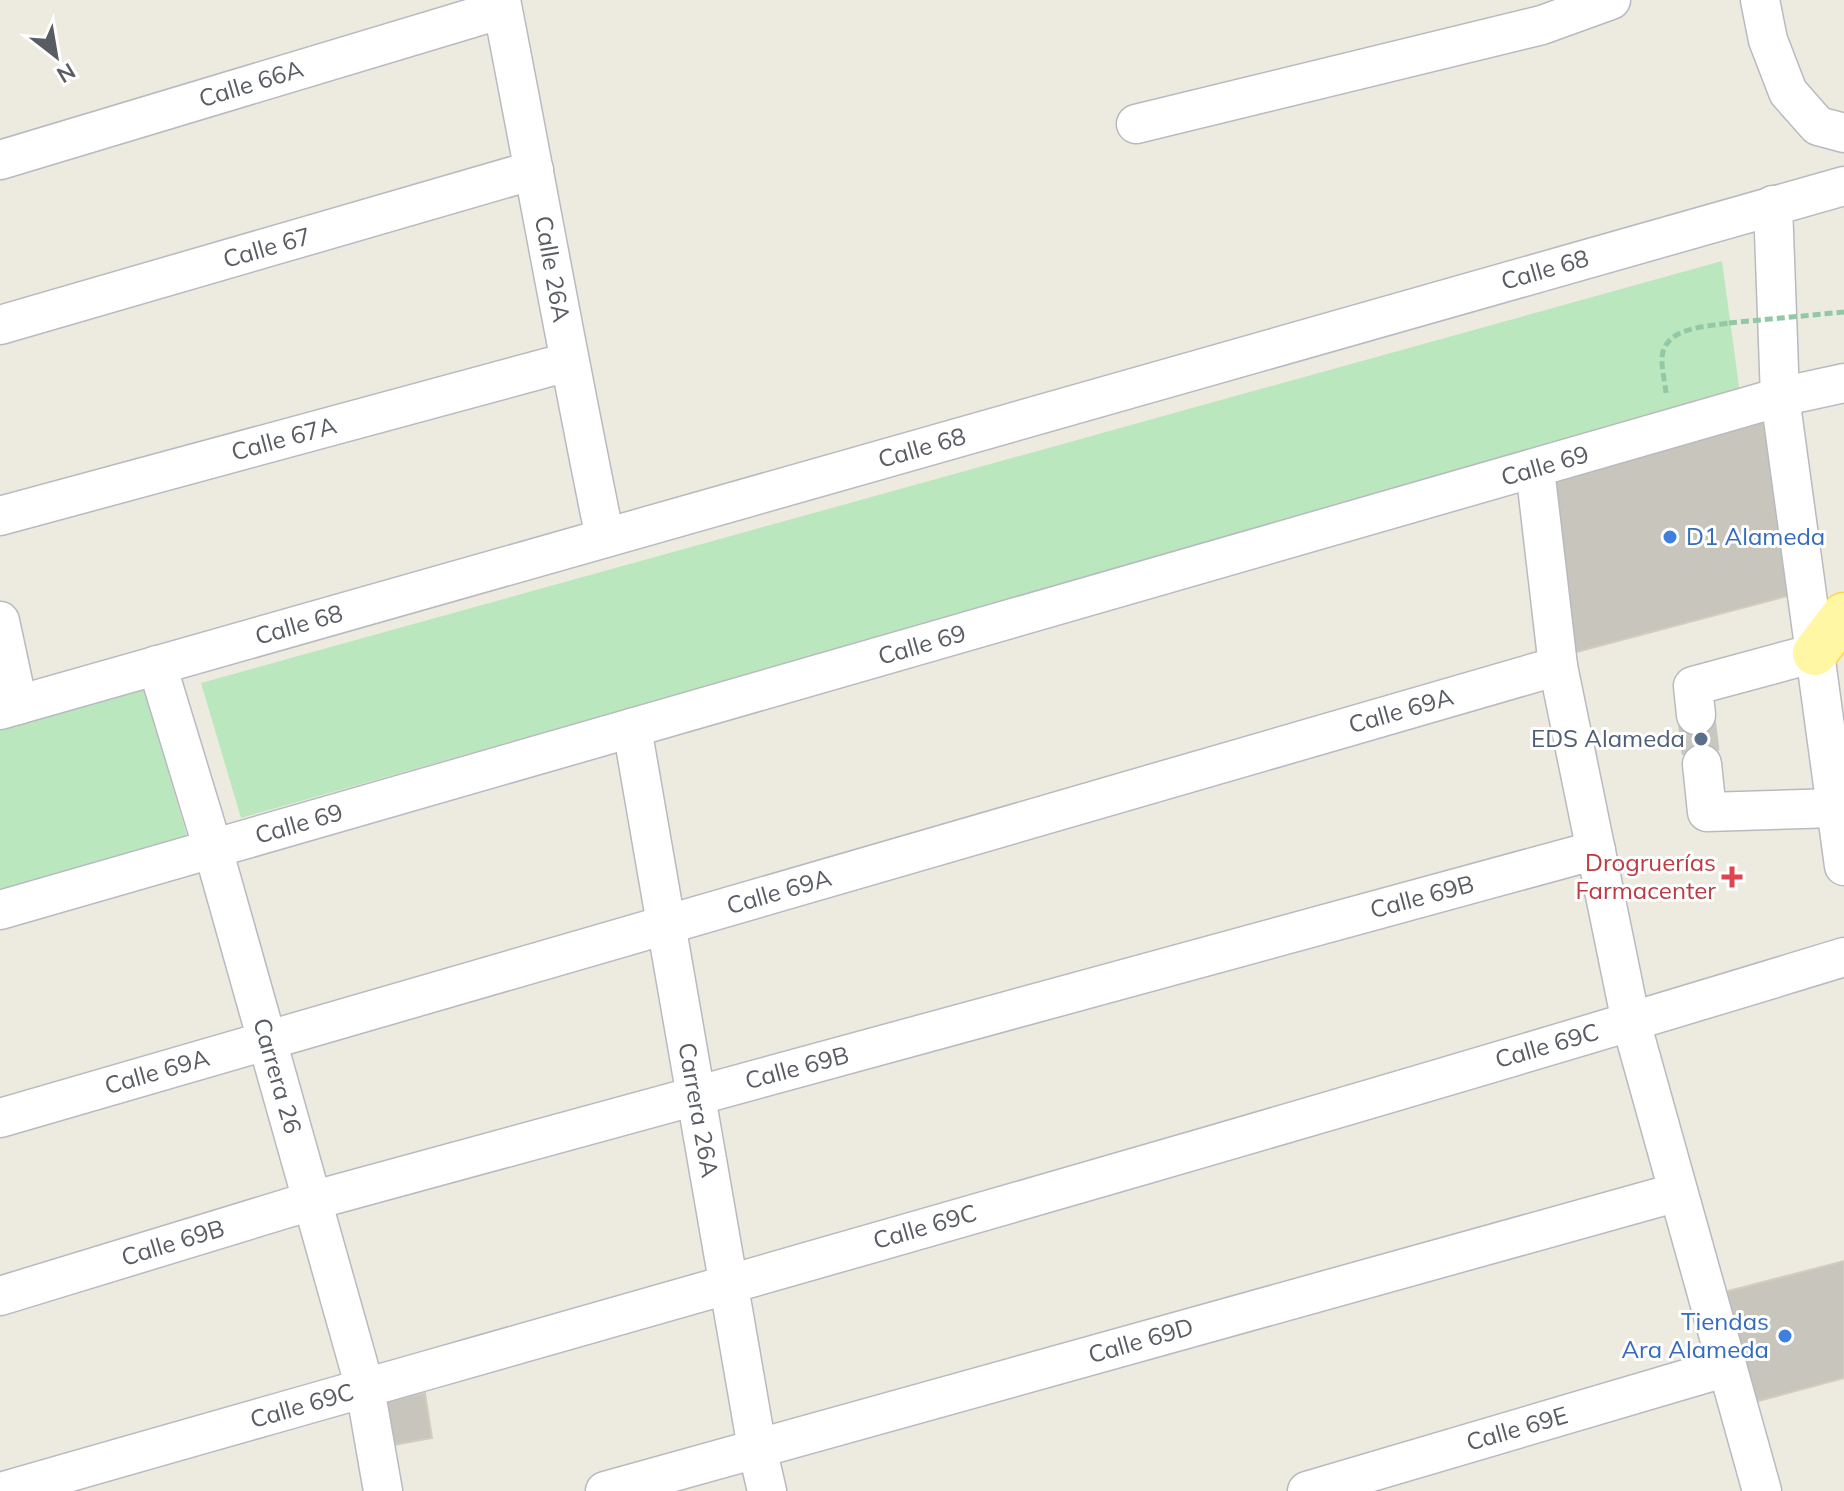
<svg xmlns="http://www.w3.org/2000/svg" width="1844" height="1491" viewBox="0 0 1844 1491" font-family="Mulish,sans-serif">
  <style>
    .green { fill: #bae7bd }
    .building { fill: #c8c5bd; stroke: #d2cdbe; stroke-width: 2 }
    .lines { fill: none; stroke-linecap: round; stroke-linejoin: round }
    .minor-tunnel { stroke: #c8c7c0; stroke-width: 38; stroke-dasharray: 38 19; stroke-linecap: butt }
    .minor-casing { stroke: #b8bac0; stroke-width: 41 }
    .major-casing { stroke: #fbd74b; stroke-width: 47 }
    .path { stroke: #93c8a6; stroke-width: 5; stroke-dasharray: 8 4; stroke-linecap: butt }
    .minor { stroke: #fff; stroke-width: 38 }
    .major { stroke: #fff7a3; stroke-width: 44 }
    .path-bridge { stroke: #93c8a6; stroke-width: 5; stroke-dasharray: 8 4; stroke-linecap: butt }
    .shop-dot { fill: #3f7fe0; stroke: #fff; stroke-width: 3 }
    .service-dot { fill: #5c6f8a; stroke: #fff; stroke-width: 3 }
    .health-dot { fill: #e0444e; stroke: #fff; stroke-width: 3 }
    .labels { text-anchor: middle; stroke-width: 6; stroke-linejoin: round; paint-order: stroke }
    .street-label { font-size: 24px; fill: #595c62; stroke: #fff }
    .shop-label { font-size: 24px; fill: #366cbe; stroke: #fff; text-anchor: start }
    .service-label { font-size: 24px; fill: #4e5e75; stroke: #fff; text-anchor: end }
    .health-label { font-size: 24px; fill: #be3a42; stroke: #fff; text-anchor: end }
  </style>
  <rect width="100%" height="100%" fill="#edebe0"/>
  <g class="green">
    <polygon points="1722,261 1740,394 241,818 201,683"/>
    <polygon points="143,685 187,836 0,890 0,726"/>
  </g>
  <g class="building">
    <polygon points="1774,414 1791,595 1569,654 1548,479"/>
    <polygon points="1844,1261 1844,1378 1747,1404 1713,1295"/>
    <polygon points="425,1393 432,1438 388,1446 381,1401"/>
  </g>
  <g class="lines">
    <polyline class="minor-tunnel" points="1696,715 1702,764"/>
    <defs>
      <g id="minor">
        <path d="M501 0C536 179 568 359 605 538"/>
        <polyline points="1760,0 1768,40 1788,92 1818,126 1844,133"/>
        <polyline points="1136,124 1542,25 1611,0"/>
        <polyline points="0,160 502,9"/>
        <polyline points="1773,205 1780,397 1844,866"/>
        <polyline points="0,325 534,170"/>
        <polyline points="1535,469 1558,666 1631,1022 1762,1491"/>
        <polyline points="0,516 568,362"/>
        <polyline points="0,621 18,705"/>
        <polyline points="157,665 213,849 365,1388 383,1491"/>
        <polyline points="0,710 1844,186"/>
        <polyline points="1696,715 1693,686 1815,653"/>
        <polyline points="632,728 757,1448 767,1491"/>
        <polyline points="1702,764 1707,812 1836,808"/>
        <polyline points="0,910 1780,397 1844,383"/>
        <polyline points="0,1118 1558,666"/>
        <polyline points="0,1296 311,1201 1596,850"/>
        <path d="M4 1491C618 1315 1233 1144 1844 957"/>
        <polyline points="605,1491 1678,1192"/>
        <polyline points="1307,1491 1727,1367"/>
      </g>
      <polyline id="major" points="1815,653 1844,615"/>
    </defs>
    <use href="#minor" class="minor-casing"/>
    <use href="#major" class="major-casing"/>
    <path class="path" d="M1666 393C1665 383 1662 371 1662 360 1662 327 1705 327 1729 323"/>
    <use href="#minor" class="minor"/>
    <use href="#major" class="major"/>
    <polyline class="path-bridge" points="1729,323 1844,312"/>
  </g>
  <g class="shop-dot">
    <circle cx="1670" cy="537" r="8"/>
    <circle cx="1785" cy="1336" r="8"/>
  </g>
  <circle class="service-dot" cx="1701" cy="739" r="8"/>
  <path class="health-dot" d="M1728 865h8v8h8v8h-8v8h-8v-8h-8v-8h8z"/>
  <g class="labels">
    <g class="street-label">
      <text transform="translate(251 84) rotate(-17)" y="8">Calle 66A</text>
      <text transform="translate(267 248) rotate(-16)" y="8">Calle 67</text>
      <text transform="translate(552 269) rotate(80)" y="8">Calle 26A</text>
      <text transform="translate(1545 270) rotate(-16)" y="8">Calle 68</text>
      <text transform="translate(284 439) rotate(-15)" y="8">Calle 67A</text>
      <text transform="translate(922 448) rotate(-16)" y="8">Calle 68</text>
      <text transform="translate(1545 466) rotate(-16)" y="8">Calle 69</text>
      <text transform="translate(299 625) rotate(-16)" y="8">Calle 68</text>
      <text transform="translate(922 645) rotate(-16)" y="8">Calle 69</text>
      <text transform="translate(1401 711) rotate(-16)" y="8">Calle 69A</text>
      <text transform="translate(299 824) rotate(-16)" y="8">Calle 69</text>
      <text transform="translate(779 892) rotate(-16)" y="8">Calle 69A</text>
      <text transform="translate(1422 897) rotate(-15)" y="8">Calle 69B</text>
      <text transform="translate(1547 1046) rotate(-16)" y="8">Calle 69C</text>
      <text transform="translate(797 1068) rotate(-15)" y="8">Calle 69B</text>
      <text transform="translate(157 1072) rotate(-16)" y="8">Calle 69A</text>
      <text transform="translate(277 1076) rotate(74)" y="8">Carrera 26</text>
      <text transform="translate(698 1110) rotate(80)" y="8">Carrera 26A</text>
      <text transform="translate(925 1227) rotate(-16)" y="8">Calle 69C</text>
      <text transform="translate(173 1243) rotate(-17)" y="8">Calle 69B</text>
      <text transform="translate(1141 1341) rotate(-16)" y="8">Calle 69D</text>
      <text transform="translate(302 1406) rotate(-16)" y="8">Calle 69C</text>
      <text transform="translate(1517 1429) rotate(-16)" y="8">Calle 69E</text>
    </g>
    <g class="shop-label">
      <text x="1686" y="545">D1 Alameda</text>
      <text x="1769" y="1330" text-anchor="end">Tiendas<tspan x="1769" dy="28">Ara Alameda</tspan></text>
    </g>
    <g class="service-label">
      <text x="1685" y="747">EDS Alameda</text>
    </g>
    <g class="health-label">
      <text x="1716" y="871">Drogruerías<tspan x="1716" dy="28">Farmacenter</tspan></text>
    </g>
  </g>
  <g transform="translate(56 56) rotate(149)" stroke="#ffffff" stroke-width="6" paint-order="stroke">
  <path d="M0-6L14 30L0 20L-14 30Z" fill="#595c62"/>
  <text y="-12" font-size="22" font-weight="bold" text-anchor="middle" fill="#595c62">N</text>
  </g>
</svg>
